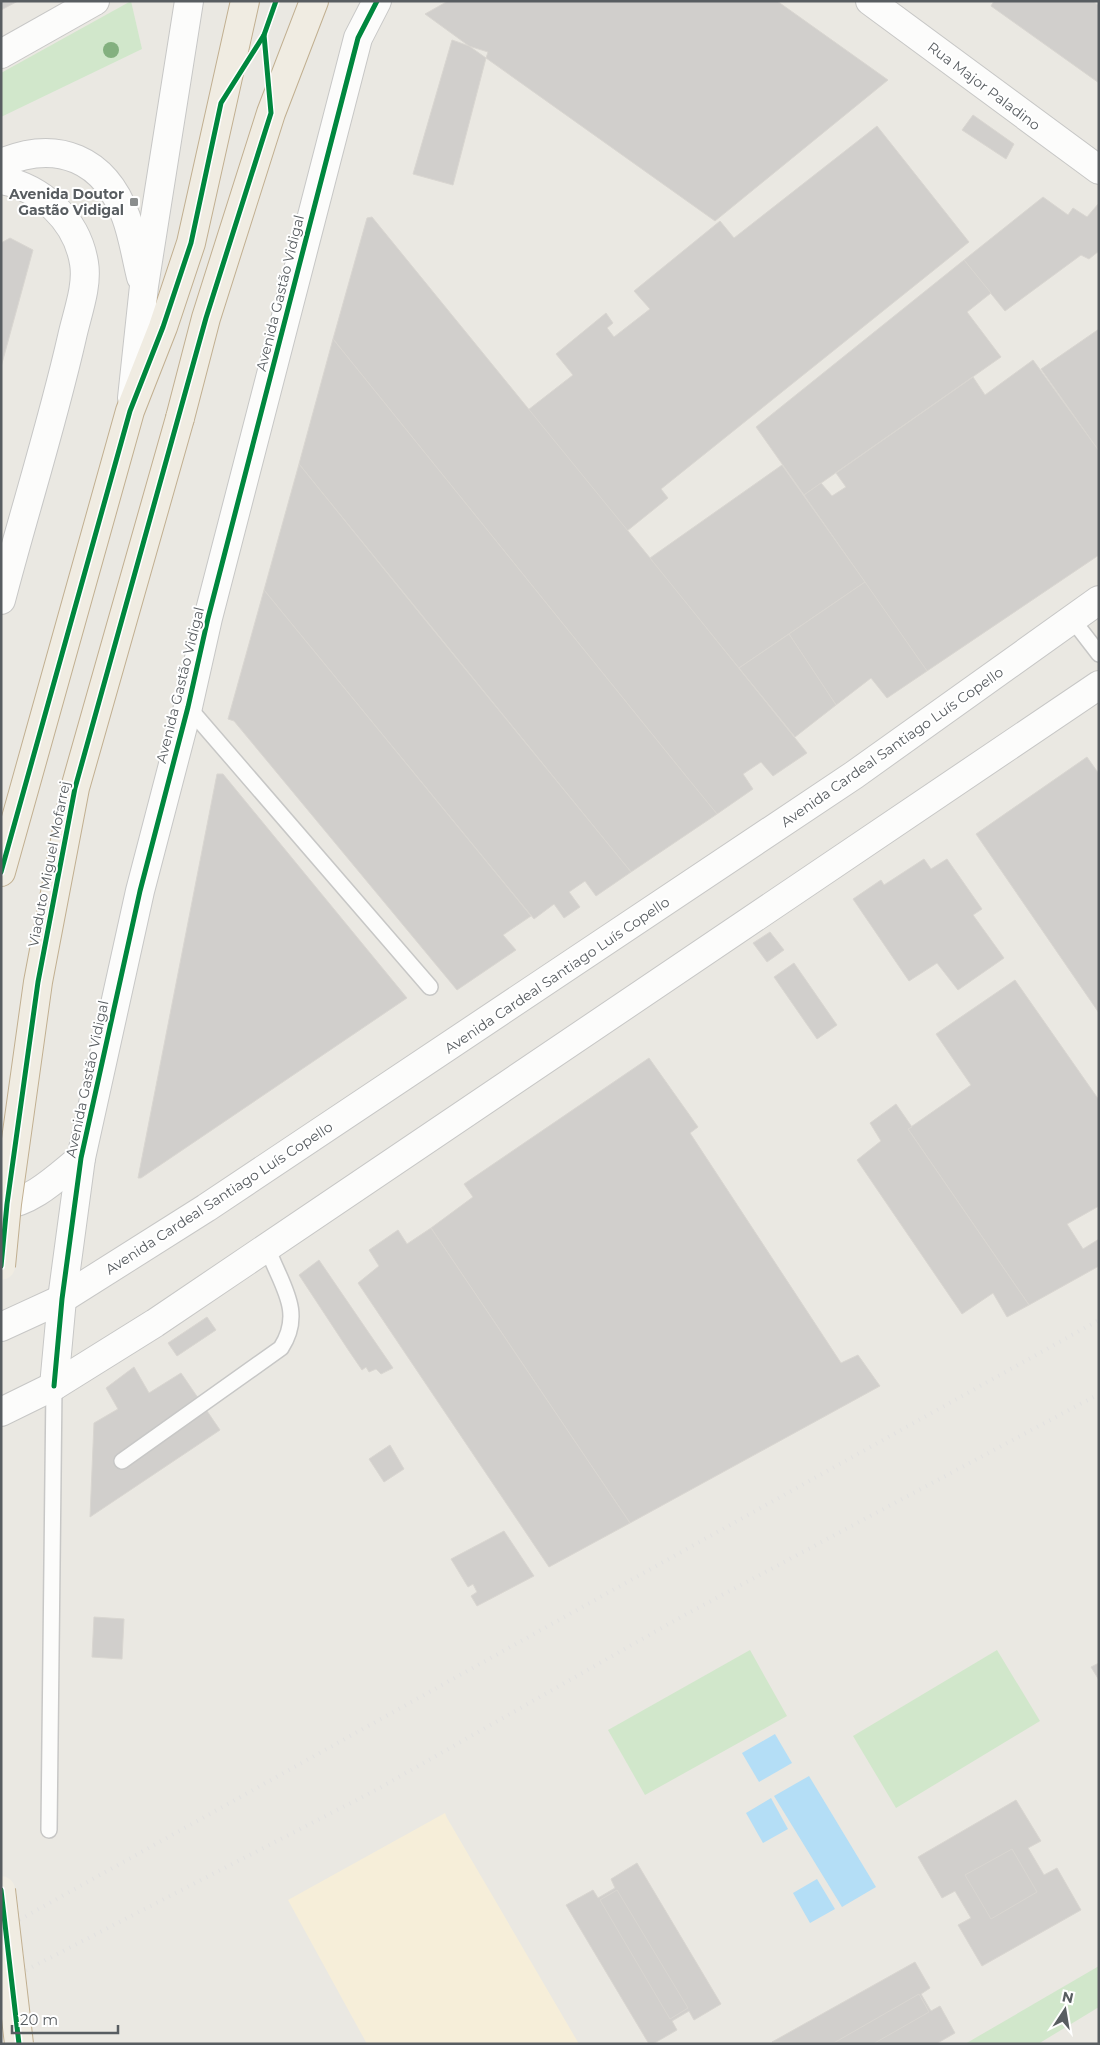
<svg xmlns="http://www.w3.org/2000/svg" width="1100" height="2045" viewBox="0 0 1100 2045" font-family="Montserrat,sans-serif">
  <style>
    .commercial { fill: #f6eed9 }
    .green { fill: #d1e7cb }
    .water { fill: #b4def6 }
    .building { fill: #d1cfcc; stroke: #d9d6d1 }
    .lines { fill: none; stroke-linecap: round; stroke-linejoin: round }
    .service-casing { stroke: #c7c7c6; stroke-width: 18 }
    .minor-casing { stroke: #c7c7c6; stroke-width: 30 }
    .tertiary-casing { stroke: #c7c7c6; stroke-width: 30 }
    .trunk-casing { stroke: #c1af90; stroke-width: 30 }
    .service { stroke: #fcfcfb; stroke-width: 15 }
    .minor { stroke: #fcfcfb; stroke-width: 28 }
    .tertiary { stroke: #fcfcfb; stroke-width: 28 }
    .trunk { stroke: #f0ece2; stroke-width: 28 }
    .rail { stroke: #e2e1e0; stroke-width: 4; stroke-dasharray: 1 6; stroke-linecap: butt }
    .trunk-bridge-casing { stroke: #c1af90; stroke-width: 30; stroke-linecap: butt }
    .trunk-bridge { stroke: #f0ece2; stroke-width: 28 }
    .cycleway-casing { stroke: #fff; stroke-width: 8 }
    .cycleway { stroke: #00873e; stroke-width: 5 }
    .tree { fill: #83b07f }
    .poi-dot { fill: #8b8e8e; stroke: #fff; stroke-width: 2 }
    .labels { text-anchor: middle; stroke-width: 4; stroke-linejoin: round; paint-order: stroke }
    .street-label { font-size: 14px; fill: #585d61; stroke: #fff }
    .poi-label { font-size: 14px; font-weight: bold; fill: #585d61; stroke: #fff; text-anchor: end }
  </style>
  <rect width="100%" height="100%" fill="#eae8e2"/>
  <polygon class="commercial" points="445,1813 447,1818 579,2044 367,2044 288,1900"/>
  <g class="green">
    <polygon points="131,1 142,49 1,117 1,73"/>
    <polygon points="750,1650 787,1716 645,1795 608,1730"/>
    <polygon points="997,1650 1040,1721 896,1808 853,1736"/>
    <polygon points="1099,1966 1099,2007 1038,2044 965,2044"/>
  </g>
  <g class="water">
    <polygon points="775,1734 792,1763 759,1782 742,1753"/>
    <polygon points="809,1776 876,1887 842,1907 774,1796"/>
    <polygon points="771,1798 788,1829 763,1843 746,1813"/>
    <polygon points="817,1879 835,1909 810,1923 793,1893"/>
  </g>
  <g class="building">
    <polygon points="1,1 18,1 1,10"/>
    <polygon points="448,1 777,1 888,80 715,221 486,58 488,52 469,46 425,14"/>
    <polygon points="994,1 1093,1 1099,6 1099,83 991,6"/>
    <polygon points="452,40 469,46 486,58 453,185 413,174"/>
    <polygon points="973,115 1014,144 1006,159 962,130"/>
    <polygon points="877,126 969,242 661,489 668,498 627,531 528,410 573,375 556,354 606,313 613,323 607,328 614,337 650,309 634,291 720,221 734,238"/>
    <polygon points="1043,197 1068,215 1073,208 1087,217 1099,203 1099,251 1089,259 1081,255 1005,311 964,260"/>
    <polygon points="372,217 668,580 807,753 773,776 761,762 743,774 753,789 717,814 690,781 333,339 367,218"/>
    <polygon points="10,238 33,250 1,367 1,243"/>
    <polygon points="964,260 991,293 967,312 1001,357 804,495 756,427"/>
    <polygon points="1099,329 1099,451 1041,369"/>
    <polygon points="333,339 690,781 717,814 631,872 299,464"/>
    <polygon points="1033,360 1099,451 1099,555 927,671 804,495 821,483 832,496 846,487 836,473 973,377 985,395"/>
    <polygon points="299,464 426,621 631,872 596,896 585,881 569,892 580,907 564,918 554,904 534,919 264,590"/>
    <polygon points="782,465 865,582 739,668 650,558"/>
    <polygon points="865,582 927,671 887,698 871,678 836,705 789,634"/>
    <polygon points="264,590 531,916 503,935 516,950 457,990 234,721 228,719"/>
    <polygon points="789,634 836,705 795,737 739,668"/>
    <polygon points="1087,757 1099,774 1099,1013 976,834"/>
    <polygon points="217,774 223,774 407,998 141,1178 138,1178"/>
    <polygon points="924,859 931,869 947,859 982,909 973,915 1004,958 958,990 937,963 909,981 853,899 881,880 884,885"/>
    <polygon points="770,932 784,950 767,962 753,943"/>
    <polygon points="794,963 837,1025 817,1039 774,977"/>
    <polygon points="1015,980 1099,1100 1099,1206 1067,1224 1083,1249 1099,1239 1099,1266 1029,1305 908,1129 971,1085 936,1034"/>
    <polygon points="649,1058 698,1127 690,1133 841,1363 858,1355 880,1386 630,1523 431,1228 473,1197 464,1184"/>
    <polygon points="896,1104 912,1127 908,1129 1029,1305 1007,1317 993,1293 962,1314 857,1160 881,1141 870,1123"/>
    <polygon points="431,1228 630,1523 549,1567 358,1283 379,1266 369,1250 398,1230 407,1244"/>
    <polygon points="319,1260 371,1336 393,1368 381,1374 376,1369 369,1372 366,1367 362,1370 349,1351 299,1275"/>
    <polygon points="207,1317 216,1330 177,1356 168,1343"/>
    <polygon points="134,1367 149,1393 181,1373 220,1430 90,1517 94,1423 118,1409 106,1388"/>
    <polygon points="390,1445 404,1469 384,1482 369,1459"/>
    <polygon points="504,1531 534,1576 477,1606 471,1596 477,1592 473,1584 468,1587 451,1559"/>
    <polygon points="94,1617 124,1619 122,1659 92,1657"/>
    <polygon points="1099,1663 1099,1680 1091,1667"/>
    <polygon points="1016,1800 1041,1841 1028,1848 1044,1875 1057,1868 1081,1910 982,1966 958,1925 971,1918 955,1891 942,1898 918,1857"/>
    <polygon points="1012,1849 1037,1892 991,1919 965,1875"/>
    <polygon points="637,1863 721,2004 694,2020 689,2011 672,2021 677,2030 653,2044 649,2044 566,1905 593,1890 598,1898 615,1888 611,1879"/>
    <polygon points="617,1890 688,2008 670,2019 600,1900"/>
    <polygon points="915,1962 930,1988 921,1994 931,2011 940,2006 955,2033 936,2044 772,2042"/>
    <polygon points="919,1994 929,2012 873,2044 832,2044"/>
  </g>
  <g class="lines">
    <defs>
      <g id="service">
        <polyline points="1072,619 1099,654"/>
        <polyline points="188,707 430,987"/>
        <path d="M122 1461 281 1348C305 1311 280 1284 267 1247"/>
        <polyline points="49,1830 54,1386"/>
      </g>
      <g id="minor">
        <polyline points="870,1 1099,170"/>
        <path d="M1 180C42 188 77 220 84 263 88 286 77 314 72 337 52 425 24 512 1 600"/>
        <path d="M1 1206C34 1201 56 1178 81 1158"/>
        <polyline points="1,1327 62,1299 206,1208 854,775 1099,600"/>
        <polyline points="54,1386 62,1299 81,1158 140,891 188,707 208,618 358,38 377,1"/>
        <polyline points="1,1412 54,1386 155,1323 1099,685"/>
      </g>
      <g id="tertiary">
        <polyline points="1,54 95,1"/>
        <path d="M1 163C58 139 105 159 126 217 133 236 136 257 141 277"/>
        <polyline points="132,398 144,286 189,1"/>
      </g>
      <g id="trunk">
        <polyline points="180,418 206,318 271,113 314,1"/>
        <polyline points="1,872 130,411 163,327 191,243 245,1"/>
      </g>
    </defs>
    <use href="#service" class="service-casing"/>
    <use href="#minor" class="minor-casing"/>
    <use href="#tertiary" class="tertiary-casing"/>
    <use href="#trunk" class="trunk-casing"/>
    <use href="#service" class="service"/>
    <use href="#minor" class="minor"/>
    <use href="#tertiary" class="tertiary"/>
    <use href="#trunk" class="trunk"/>
    <g class="rail">
      <polyline points="1,1930 1099,1320"/>
      <polyline points="1,1983 376,1790 681,1617 1099,1394"/>
    </g>
    <defs>
      <g id="trunk-bridge">
        <polyline points="1,1266 7,1204 38,982 75,788 180,418"/>
        <polyline points="1,1890 19,2044"/>
      </g>
    </defs>
    <use href="#trunk-bridge" class="trunk-bridge-casing"/>
    <use href="#trunk-bridge" class="trunk-bridge"/>
    <defs>
      <g id="cycleway">
        <polyline points="1,872 130,411 163,327 191,243 221,103 264,35"/>
        <polyline points="1,1266 7,1204 38,982 75,788 206,318 271,113 264,35 276,1"/>
        <polyline points="54,1386 62,1299 81,1158 140,891 188,707 208,618 358,38 377,1"/>
        <polyline points="1,1890 19,2044"/>
      </g>
    </defs>
    <use href="#cycleway" class="cycleway-casing"/>
    <use href="#cycleway" class="cycleway"/>
  </g>
  <circle class="tree" cx="111" cy="50" r="8"/>
  <rect class="poi-dot" x="129" y="197" width="10" height="10" rx="2.5"/>
  <g class="labels">
    <g class="street-label">
      <text transform="translate(984 86) rotate(37)" y="5">Rua Major Paladino</text>
      <text transform="translate(280 293) rotate(-76)" y="5">Avenida Gastão Vidigal</text>
      <text transform="translate(180 685) rotate(-76)" y="5">Avenida Gastão Vidigal</text>
      <text transform="translate(892 747) rotate(-35)" y="5">Avenida Cardeal Santiago Luís Copello</text>
      <text transform="translate(49 864) rotate(-79)" y="5">Viaduto Miguel Mofarrej</text>
      <text transform="translate(557 975) rotate(-34)" y="5">Avenida Cardeal Santiago Luís Copello</text>
      <text transform="translate(87 1079) rotate(-78)" y="5">Avenida Gastão Vidigal</text>
      <text transform="translate(219 1198) rotate(-33)" y="5">Avenida Cardeal Santiago Luís Copello</text>
    </g>
    <g class="poi-label">
      <text x="124" y="199">Avenida Doutor<tspan x="124" dy="16">Gastão Vidigal</tspan></text>
    </g>
  </g>
  <rect width="1100" height="2045" fill="none" stroke="#585d61" stroke-width="5"/>
  <g transform="translate(1065 2010) rotate(12)" stroke="#ffffff" stroke-width="4" paint-order="stroke">
  <path d="M0-4L9 19L0 12L-9 19Z" fill="#585d61"/>
  <text y="-8" font-size="14" font-weight="bold" text-anchor="middle" fill="#585d61">N</text>
  </g>
  <path d="M12 2025v8h106v-8" fill="none" stroke="#585d61" stroke-width="2.5"/>
  <text x="20" y="2025" font-size="15" fill="#585d61" stroke="#ffffff" stroke-width="4" paint-order="stroke">20 m</text>
</svg>
